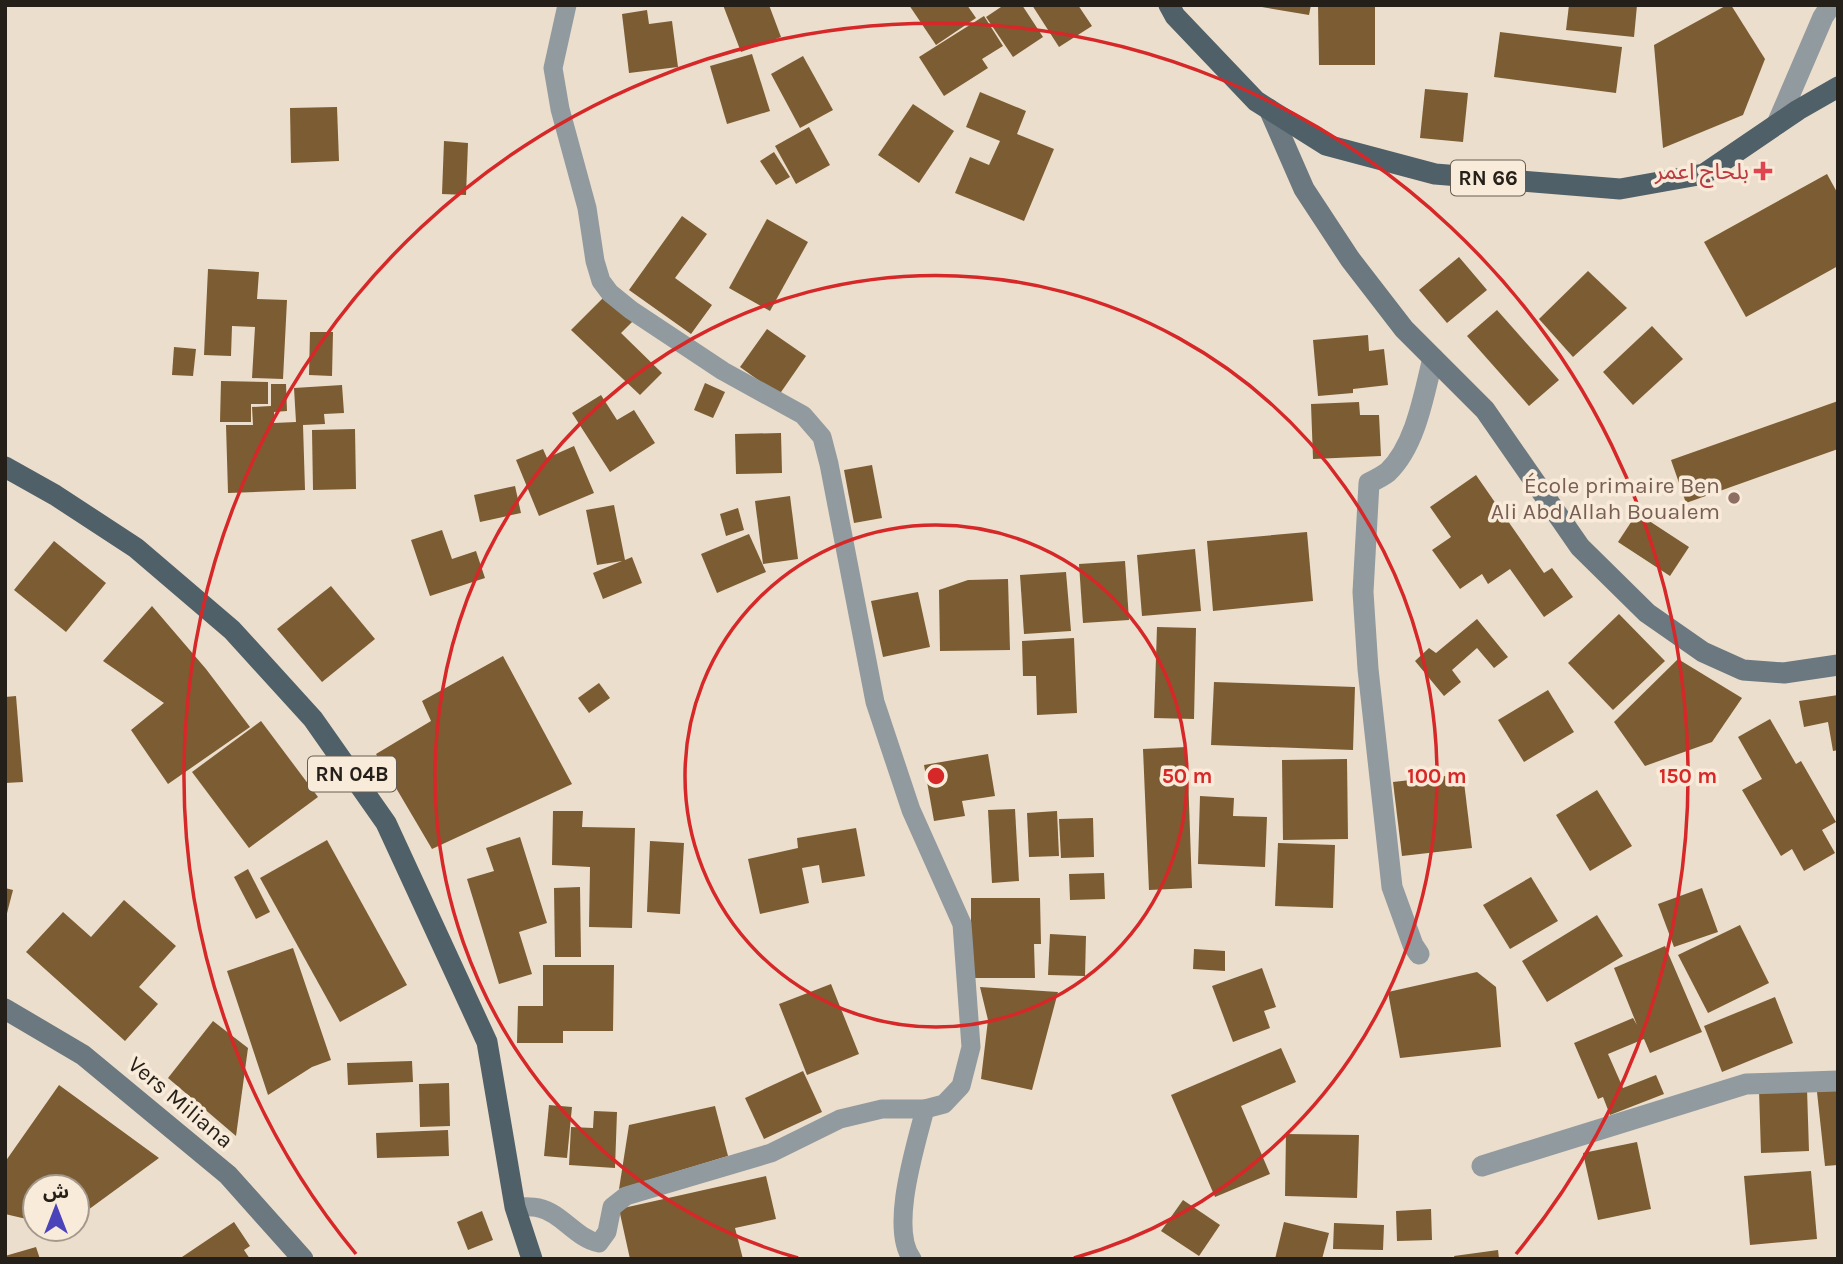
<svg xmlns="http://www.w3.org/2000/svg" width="1843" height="1264" viewBox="0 0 1843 1264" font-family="Karla,'Noto Sans Arabic',sans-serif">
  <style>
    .building { fill: #7c5c32 }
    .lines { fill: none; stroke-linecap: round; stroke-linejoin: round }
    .lane { stroke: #919a9f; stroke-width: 19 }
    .street { stroke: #919a9f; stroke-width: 21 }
    .secondary { stroke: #6b787f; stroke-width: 21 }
    .primary { stroke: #506068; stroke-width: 21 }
    .ring { fill: none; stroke: #d62828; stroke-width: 3.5 }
    .health-dot { fill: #e0444e; stroke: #f9ebd9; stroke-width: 2.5 }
    .education-dot { fill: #8d6e63; stroke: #f9ebd9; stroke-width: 2.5 }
    .labels { text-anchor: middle; stroke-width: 7; stroke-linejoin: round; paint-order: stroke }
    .shield { fill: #f9ebd9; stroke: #645c53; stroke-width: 2 }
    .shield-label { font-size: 21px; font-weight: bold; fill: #241f19 }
    .health-label { font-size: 23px; fill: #be3a42; stroke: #f9ebd9; text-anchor: end }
    .education-label { font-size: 23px; fill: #785e54; stroke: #f9ebd9; text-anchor: end }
    .street-label { font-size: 23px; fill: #241f19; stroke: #f9ebd9 }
    .centre { fill: #d62828; stroke: #f9ebd9; stroke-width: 3.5 }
    .ring-label { font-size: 21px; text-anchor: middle; font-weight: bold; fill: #d62828; stroke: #f9ebd9; stroke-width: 7; stroke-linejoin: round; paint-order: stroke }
  </style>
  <rect width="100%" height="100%" fill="#ecdecc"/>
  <g class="building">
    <polygon points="723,5 769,5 781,37 741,52"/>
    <polygon points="909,5 967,5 976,18 936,45"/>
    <polygon points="1004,5 1022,5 1043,37 1013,57 986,17"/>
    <polygon points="1032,5 1078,5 1092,26 1059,47"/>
    <polygon points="1250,5 1311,5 1309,15"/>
    <polygon points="1318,5 1375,5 1375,65 1319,65"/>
    <polygon points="1569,5 1637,5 1634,37 1566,30"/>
    <polygon points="1727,5 1731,5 1765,59 1743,115 1663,148 1654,45"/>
    <polygon points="647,10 649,24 672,21 678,67 629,73 622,14"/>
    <polygon points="984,16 1003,46 982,59 988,68 944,96 919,57"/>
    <polygon points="1500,32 1622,47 1616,93 1494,77"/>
    <polygon points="752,54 770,111 727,124 710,66"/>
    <polygon points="803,56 833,110 800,128 771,74"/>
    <polygon points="1425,89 1468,93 1463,142 1420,138"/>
    <polygon points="980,92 1026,111 1017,134 1054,149 1024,221 955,193 970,157 989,165 1000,141 966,127"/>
    <polygon points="913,104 954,131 919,183 878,155"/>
    <polygon points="337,107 339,161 291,163 290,108"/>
    <polygon points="809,127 830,165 796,184 775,146"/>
    <polygon points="444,141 468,143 466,195 442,194"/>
    <polygon points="774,152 790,177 776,185 760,161"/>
    <polygon points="1827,174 1838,194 1838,266 1746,317 1704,242"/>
    <polygon points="682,216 707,234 675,278 712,305 691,334 629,290"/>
    <polygon points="767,219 808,242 770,311 729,288"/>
    <polygon points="1459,257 1487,290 1447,323 1419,290"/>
    <polygon points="208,269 259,272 257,299 287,300 283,379 252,378 255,327 232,326 231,356 204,355"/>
    <polygon points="1588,271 1627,308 1573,357 1539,319"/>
    <polygon points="608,293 635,319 621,333 662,373 640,395 571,330"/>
    <polygon points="1497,310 1559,380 1529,406 1467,336"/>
    <polygon points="1652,326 1683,359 1633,405 1603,372"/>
    <polygon points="767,329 806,356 779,395 740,367"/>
    <polygon points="310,332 333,332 332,376 309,375"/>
    <polygon points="1368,335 1369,351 1384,349 1388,385 1353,389 1353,393 1318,396 1313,340"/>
    <polygon points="174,347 196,349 193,376 172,375"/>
    <polygon points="221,381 268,382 268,404 251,404 251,422 220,422"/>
    <polygon points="705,383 725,392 713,418 694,410"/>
    <polygon points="271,384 286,384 287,411 274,412 274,423 296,422 294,388 342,385 344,413 324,414 325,424 303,425 305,490 228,493 226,425 253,425 252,407 271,406"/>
    <polygon points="601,395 617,420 634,410 655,443 610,472 572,413"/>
    <polygon points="1838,401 1838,449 1686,503 1671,460"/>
    <polygon points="1359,402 1360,415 1379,415 1381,456 1313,459 1311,404"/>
    <polygon points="355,429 356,489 313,490 312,430"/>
    <polygon points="781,433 782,473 736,474 735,434"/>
    <polygon points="574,446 594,493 539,516 516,460 543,449 547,458"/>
    <polygon points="872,465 882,518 854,523 844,470"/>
    <polygon points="1476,475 1544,573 1552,568 1573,597 1544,617 1510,569 1488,584 1482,574 1460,589 1432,550 1451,537 1430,507"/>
    <polygon points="515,486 521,513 480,522 474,495"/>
    <polygon points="790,496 798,559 763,564 755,501"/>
    <polygon points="614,505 625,560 632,557 642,583 603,599 593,573 622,561 597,565 586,510"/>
    <polygon points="738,508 744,530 726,536 720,514"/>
    <polygon points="1637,513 1689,547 1670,576 1618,542"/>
    <polygon points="442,530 452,559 476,551 485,578 430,596 411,540"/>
    <polygon points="1307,532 1313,601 1213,611 1207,541"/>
    <polygon points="749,534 766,572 717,593 701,554"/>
    <polygon points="54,541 106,583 66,632 14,590"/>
    <polygon points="1195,549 1201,611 1142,616 1137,555"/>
    <polygon points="1125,561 1129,620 1083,623 1079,564"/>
    <polygon points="1066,572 1071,631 1024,634 1020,575"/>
    <polygon points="1008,579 1010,650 940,651 939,590 968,580"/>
    <polygon points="331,586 375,639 322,682 277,629"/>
    <polygon points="918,592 930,647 883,657 871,601"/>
    <polygon points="152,606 206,669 250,727 168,784 131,730 164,703 103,661"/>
    <polygon points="1619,614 1665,661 1613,710 1568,663"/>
    <polygon points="1477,619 1508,657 1494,668 1477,648 1452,670 1461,682 1444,696 1415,661 1429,648 1436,653"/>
    <polygon points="1157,627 1196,628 1194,719 1154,718"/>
    <polygon points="1074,638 1077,713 1037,715 1036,676 1023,676 1022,641"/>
    <polygon points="503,656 572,784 432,849 376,754 431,721 422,701"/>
    <polygon points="1678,659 1742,698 1712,742 1645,766 1614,722"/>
    <polygon points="1214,682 1355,687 1353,750 1211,745"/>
    <polygon points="599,683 610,698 589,713 578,698"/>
    <polygon points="1548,690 1574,732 1524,762 1498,720"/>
    <polygon points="1838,695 1838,750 1833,751 1828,722 1804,727 1799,701"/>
    <polygon points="16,696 23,782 5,783 5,697"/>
    <polygon points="1770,719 1796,764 1801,761 1836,822 1822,830 1835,853 1804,871 1792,849 1781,856 1742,790 1762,779 1738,737"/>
    <polygon points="261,721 318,797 249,848 192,772"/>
    <polygon points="1187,747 1192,888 1149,890 1143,749"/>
    <polygon points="988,754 995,796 962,801 965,816 934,821 924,765"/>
    <polygon points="1347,759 1348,839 1283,840 1282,760"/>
    <polygon points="1463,774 1472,848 1402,856 1393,782"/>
    <polygon points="1597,790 1632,846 1590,871 1556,815"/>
    <polygon points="1200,796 1234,798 1233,816 1267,817 1265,867 1198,864"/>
    <polygon points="1015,809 1019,881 992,883 988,810"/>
    <polygon points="553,811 583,811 582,827 635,828 632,928 589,927 590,867 552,865"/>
    <polygon points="1057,811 1059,856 1029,857 1027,813"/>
    <polygon points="1093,818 1094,857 1061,858 1059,819"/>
    <polygon points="856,828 865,876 822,883 819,865 802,868 809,903 760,914 748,859 798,848 797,838"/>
    <polygon points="520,837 547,923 519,932 532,974 499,984 467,879 494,871 486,848"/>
    <polygon points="327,840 407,985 340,1022 260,878"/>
    <polygon points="650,841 684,843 680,914 647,912"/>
    <polygon points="1278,843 1335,845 1333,908 1275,906"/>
    <polygon points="248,869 270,912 256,919 234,877"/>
    <polygon points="1104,873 1105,899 1070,900 1069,874"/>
    <polygon points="1531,877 1558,921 1510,949 1483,905"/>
    <polygon points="580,887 581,957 555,957 554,888"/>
    <polygon points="5,888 13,890 6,917 5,917"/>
    <polygon points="1702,888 1718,932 1674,947 1658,904"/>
    <polygon points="971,898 1040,898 1041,944 1034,944 1035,978 971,978"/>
    <polygon points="124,900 176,946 139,987 158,1004 125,1041 26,952 63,912 91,937"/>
    <polygon points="1597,915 1623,956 1547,1002 1522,961"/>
    <polygon points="1740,925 1769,983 1708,1013 1678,955"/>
    <polygon points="1050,934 1086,936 1085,976 1048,975"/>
    <polygon points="1665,946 1702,1032 1650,1053 1644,1039 1608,1054 1623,1088 1656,1075 1664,1094 1610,1115 1603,1097 1598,1099 1574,1043 1633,1018 1637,1025 1614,968"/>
    <polygon points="293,948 331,1060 312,1067 268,1095 227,971"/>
    <polygon points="1194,949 1225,951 1225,971 1193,969"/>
    <polygon points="543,965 614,965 613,1031 563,1031 563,1043 517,1043 518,1006 543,1006"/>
    <polygon points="1262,968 1276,1007 1264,1011 1270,1028 1233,1042 1212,986"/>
    <polygon points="1477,972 1496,987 1501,1047 1400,1058 1388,992"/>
    <polygon points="831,984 859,1054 807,1075 779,1004"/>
    <polygon points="980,987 1058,992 1032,1090 981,1079 988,1020"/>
    <polygon points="1775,997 1793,1043 1722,1072 1704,1026"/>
    <polygon points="213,1021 248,1048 236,1136 168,1078"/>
    <polygon points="1281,1048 1296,1082 1241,1106 1270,1174 1215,1197 1171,1095"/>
    <polygon points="412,1061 413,1082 348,1085 347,1063"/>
    <polygon points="803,1071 822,1112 764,1139 745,1098"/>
    <polygon points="449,1083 450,1126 420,1127 419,1084"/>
    <polygon points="59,1085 159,1158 77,1218 77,1187 35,1187 35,1221 5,1214 5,1162"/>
    <polygon points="1807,1089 1809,1151 1761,1153 1759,1090"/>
    <polygon points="1838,1090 1838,1165 1825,1166 1817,1092"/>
    <polygon points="549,1105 572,1107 567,1158 544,1156"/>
    <polygon points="715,1106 728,1156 619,1189 629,1125"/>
    <polygon points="594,1111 617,1112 615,1168 569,1165 571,1127 593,1128"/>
    <polygon points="448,1130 449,1156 377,1158 376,1133"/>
    <polygon points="1286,1134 1359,1135 1357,1198 1285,1196"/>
    <polygon points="1637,1142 1651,1209 1598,1220 1583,1153"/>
    <polygon points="1811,1171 1817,1239 1750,1245 1744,1176"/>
    <polygon points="766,1176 776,1219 735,1228 743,1259 630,1259 619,1209"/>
    <polygon points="1183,1200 1220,1225 1199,1256 1161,1231"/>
    <polygon points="1431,1209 1432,1240 1397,1241 1396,1211"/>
    <polygon points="482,1211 493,1240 468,1250 457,1222"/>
    <polygon points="234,1222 250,1246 244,1250 250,1259 179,1259"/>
    <polygon points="1284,1222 1329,1233 1322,1259 1275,1259"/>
    <polygon points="1334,1223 1384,1225 1383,1250 1333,1249"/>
    <polygon points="36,1247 40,1259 5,1259 5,1256"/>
    <polygon points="1498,1250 1499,1259 1455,1259 1454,1256"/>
  </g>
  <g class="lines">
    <g class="lane">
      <path d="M515 1207C522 1207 532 1206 539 1208 562 1213 575 1238 599 1243L607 1232 612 1207 626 1196 771 1153 840 1119 882 1109H925L944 1104 961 1086 971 1047 962 924 911 810 875 702 829 464 822 437 803 415 723 371 631 310 610 293 601 281 595 261 587 208 560 109 553 68 567 5"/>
      <path d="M912 1259C889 1228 916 1145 925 1109"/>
    </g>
    <g class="street">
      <polyline points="1777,124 1823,17 1831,5"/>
      <path d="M1419 954 1413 945 1392 887 1368 669 1363 592 1369 483C1375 480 1383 476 1388 472 1416 445 1424 394 1433 358"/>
      <polyline points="1482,1166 1746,1084 1838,1081"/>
    </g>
    <g class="secondary">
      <polyline points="1269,109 1304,189 1350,259 1404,329 1485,410 1580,547 1647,613 1703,652 1743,670 1784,673 1838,665"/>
      <polyline points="5,1009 83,1055 228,1175 303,1259"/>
    </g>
    <g class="primary">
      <polyline points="1169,5 1175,16 1256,101 1326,145 1435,174 1620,189 1704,174 1798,110 1838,87"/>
      <polyline points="5,467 55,495 136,548 232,630 313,719 386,823 487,1042 515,1207 532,1259"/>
    </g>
  </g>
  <g class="ring">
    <circle cx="936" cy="776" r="251"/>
    <path d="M798 1258A501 501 0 1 1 1074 1258"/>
    <path d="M356 1254A752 752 0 1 1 1516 1254"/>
  </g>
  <path class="health-dot" d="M1759.5 160.5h7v7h7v7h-7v7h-7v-7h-7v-7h7z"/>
  <circle class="education-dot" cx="1734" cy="498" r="7"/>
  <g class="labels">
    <g class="shield">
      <rect x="1451" y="160.5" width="74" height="35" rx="5"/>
      <rect x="308" y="756.5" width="88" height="35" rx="5"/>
    </g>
    <g class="shield-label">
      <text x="1488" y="185">RN 66</text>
      <text x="352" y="781">RN 04B</text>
    </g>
    <g class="health-label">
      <text x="1749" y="179">بلحاج اعمر</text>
    </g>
    <g class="education-label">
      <text x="1720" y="493">École primaire Ben<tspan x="1720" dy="26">Ali Abd Allah Boualem</tspan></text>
    </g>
    <g class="street-label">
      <text transform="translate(181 1102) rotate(40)" y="8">Vers Miliana</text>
    </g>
  </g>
  <circle cx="936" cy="776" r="10" class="centre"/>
  <g class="ring-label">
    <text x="1187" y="783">50 m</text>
    <text x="1437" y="783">100 m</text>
    <text x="1688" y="783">150 m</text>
  </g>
  <rect width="1843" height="1264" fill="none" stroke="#241f19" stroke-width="14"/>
  <g transform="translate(56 1208)"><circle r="33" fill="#f9ebd9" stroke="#a4998c" stroke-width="2"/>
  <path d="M0-5L12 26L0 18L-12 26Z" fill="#4a43ba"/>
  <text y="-10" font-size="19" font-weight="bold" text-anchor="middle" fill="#241f19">ش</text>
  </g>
</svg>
